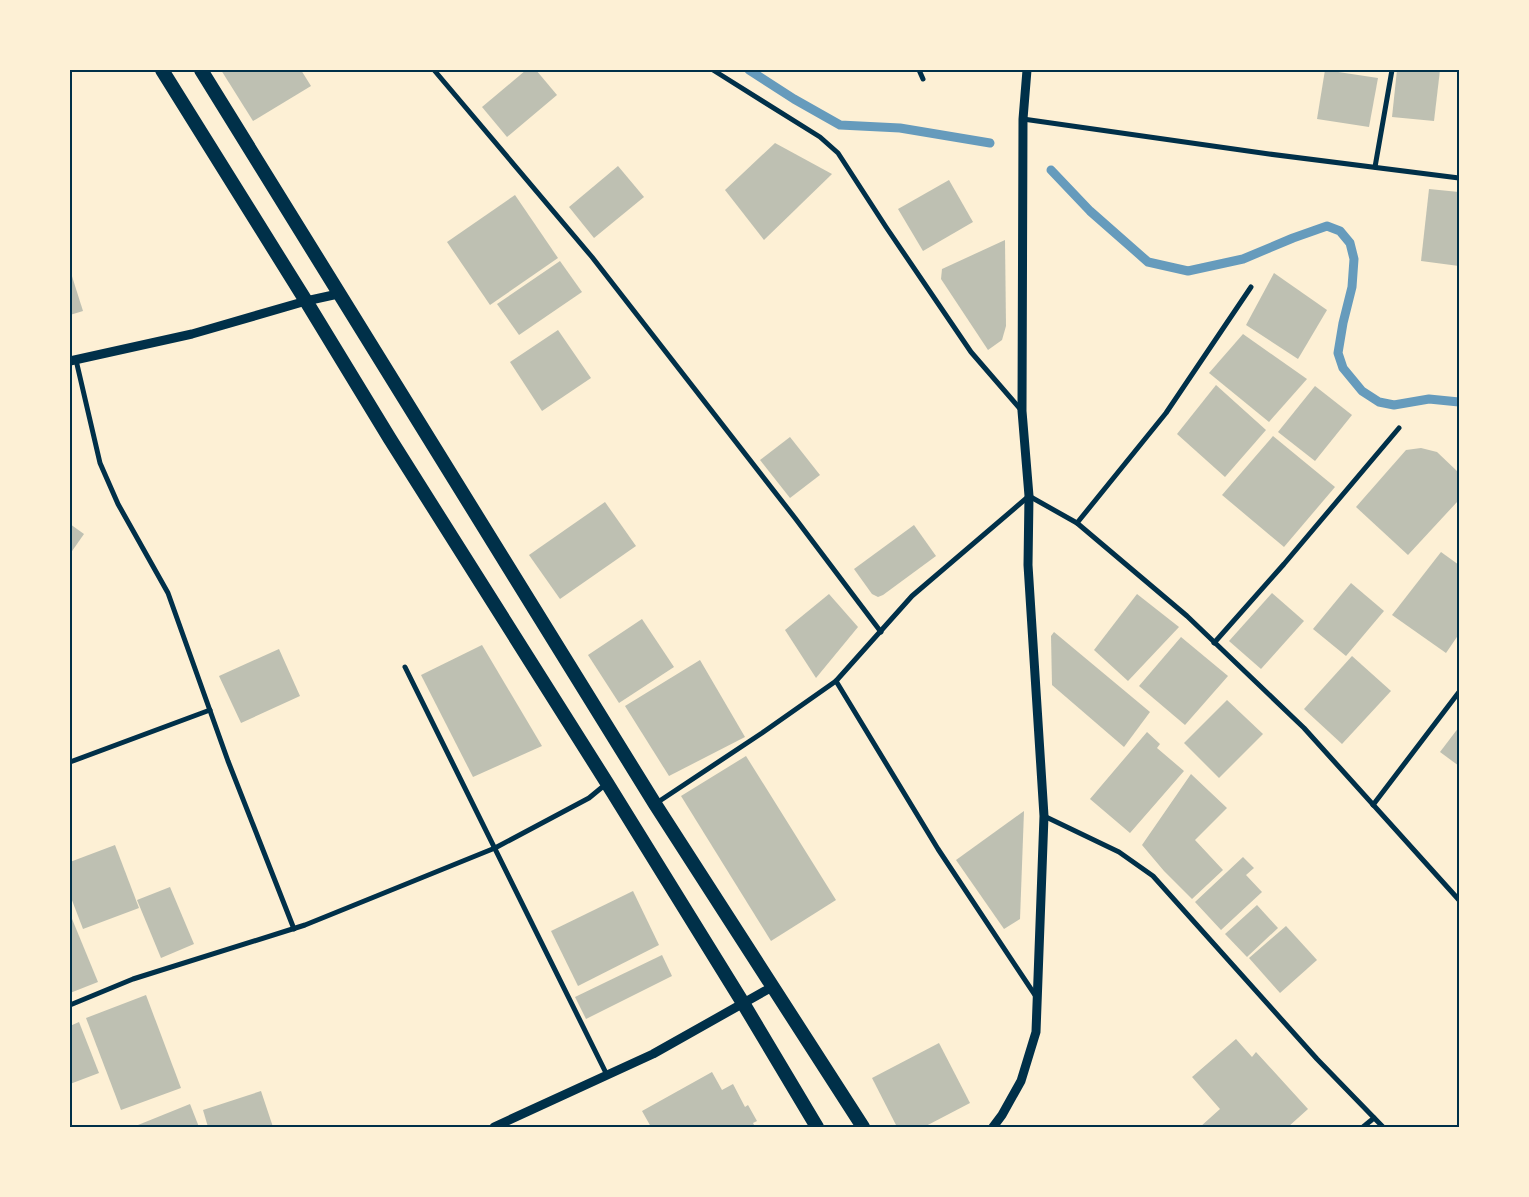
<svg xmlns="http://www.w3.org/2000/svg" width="1529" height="1197" viewBox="0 0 1529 1197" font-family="'Sofia Sans Condensed',sans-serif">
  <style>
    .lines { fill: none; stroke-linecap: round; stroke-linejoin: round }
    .stream { stroke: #669bbc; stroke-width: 9 }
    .building { fill: #bec0b2 }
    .minor { stroke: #003049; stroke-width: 5 }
    .tertiary { stroke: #003049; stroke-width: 9 }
    .trunk { stroke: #003049; stroke-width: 14 }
    .neatline { fill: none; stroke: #003049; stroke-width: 2 }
  </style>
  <rect width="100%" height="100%" fill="#fdf0d5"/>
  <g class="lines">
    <g class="stream">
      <polyline points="749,70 794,99 840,125 900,128 990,143"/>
      <polyline points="1051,170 1090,211 1148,262 1188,271 1243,259 1293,238 1327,226 1340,231 1350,243 1354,259 1352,287 1343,323 1338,353 1343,368 1362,391 1379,402 1394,405 1429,399 1459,402"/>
    </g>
  </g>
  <g class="building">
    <polygon points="221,70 301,70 311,86 253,121"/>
    <polygon points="526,70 536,70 557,95 507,137 482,107"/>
    <polygon points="1325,70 1378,78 1369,127 1317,119"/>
    <polygon points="1397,70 1440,70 1434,121 1392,117"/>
    <polygon points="775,143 832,174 764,240 725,190"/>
    <polygon points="618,166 644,197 594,238 569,207"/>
    <polygon points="949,180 973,222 923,251 898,209"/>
    <polygon points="1429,189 1459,192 1459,266 1421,261"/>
    <polygon points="515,195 558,258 490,305 447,242"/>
    <polygon points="1005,240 1006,326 1002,340 988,350 941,279 942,269"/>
    <polygon points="560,261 582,292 519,335 497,304"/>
    <polygon points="70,270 83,311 70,315"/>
    <polygon points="1274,273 1327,310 1298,359 1246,325"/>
    <polygon points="558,330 591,378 542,411 510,362"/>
    <polygon points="1243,334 1307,379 1269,422 1209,373"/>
    <polygon points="1216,385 1266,430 1225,477 1177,434"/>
    <polygon points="1315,386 1352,415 1315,461 1278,432"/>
    <polygon points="1273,436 1335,487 1284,547 1222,495"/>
    <polygon points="790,437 820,475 790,498 760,460"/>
    <polygon points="1421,448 1437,452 1458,472 1459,498 1457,502 1408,555 1356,507 1406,450"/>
    <polygon points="605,502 636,546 560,599 529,555"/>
    <polygon points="70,524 84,534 70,554"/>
    <polygon points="914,525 936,556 883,595 878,597 872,594 854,569"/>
    <polygon points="1441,552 1459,565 1459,634 1446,653 1392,615"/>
    <polygon points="1351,583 1384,611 1346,656 1313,629"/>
    <polygon points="1272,593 1304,621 1261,669 1229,641"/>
    <polygon points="829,594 858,627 816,678 785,630"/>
    <polygon points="1137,594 1179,627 1128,681 1094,650"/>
    <polygon points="642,619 674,667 619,703 588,655"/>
    <polygon points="1054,632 1150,712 1124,747 1052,685 1051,636"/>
    <polygon points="1181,637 1228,676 1185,725 1139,686"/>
    <polygon points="482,645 542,746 473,777 421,675"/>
    <polygon points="279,649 300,696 241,723 219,676"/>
    <polygon points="1352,656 1391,691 1342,744 1304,709"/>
    <polygon points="700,660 745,737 669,776 625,706"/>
    <polygon points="1227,700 1263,734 1219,778 1184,743"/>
    <polygon points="1459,727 1459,766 1440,752"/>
    <polygon points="1147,732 1160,744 1157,748 1184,771 1130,833 1090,799"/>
    <polygon points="746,756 836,900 771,941 681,796"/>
    <polygon points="1191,774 1227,808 1195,840 1223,870 1192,899 1164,871 1142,845"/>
    <polygon points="1024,811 1020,919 1004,929 956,860"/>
    <polygon points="115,845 139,908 83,929 70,895 70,862"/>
    <polygon points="1243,857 1254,868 1246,875 1262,892 1221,930 1195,902"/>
    <polygon points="170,887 194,944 161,958 137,900"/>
    <polygon points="633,891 659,945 578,986 551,931"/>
    <polygon points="1257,905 1278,928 1247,957 1225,934"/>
    <polygon points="70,914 98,982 70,993"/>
    <polygon points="1286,926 1317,960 1280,993 1249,958"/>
    <polygon points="662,955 672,976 586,1019 575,997"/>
    <polygon points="146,995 181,1088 121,1110 86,1018"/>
    <polygon points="79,1022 99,1073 70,1084 70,1026"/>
    <polygon points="1236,1039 1252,1057 1256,1052 1308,1109 1288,1127 1200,1127 1220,1109 1192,1077"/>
    <polygon points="939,1043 970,1103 924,1127 897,1127 872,1078"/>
    <polygon points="712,1072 722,1090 733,1084 745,1107 748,1105 757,1121 753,1123 755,1127 651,1127 642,1111"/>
    <polygon points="261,1091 273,1127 208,1127 203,1110"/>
    <polygon points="190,1104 199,1127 133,1127"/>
  </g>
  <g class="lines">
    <g class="minor">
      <polyline points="434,70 592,257 795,518 881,632"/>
      <polyline points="713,70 820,137 838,153 886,227 971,352 1022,411"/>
      <polyline points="919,70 923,79"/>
      <polyline points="1023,119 1269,154 1459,178"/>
      <polyline points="1375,167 1392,70"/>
      <polyline points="76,360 100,463 118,504 168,593 228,761 294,929"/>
      <polyline points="1077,523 1166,413 1251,287"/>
      <polyline points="1214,643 1284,564 1399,428"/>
      <polyline points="405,667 607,1075"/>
      <polyline points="836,681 938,849 1037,998"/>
      <polyline points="70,762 210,710"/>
      <polyline points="655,804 762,733 836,681 912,596 1029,496 1077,523 1187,616 1304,728 1459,900"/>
      <polyline points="1373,805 1459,692"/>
      <polyline points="1044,816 1119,852 1153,876 1317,1059 1383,1127"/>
      <polyline points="70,1005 133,979 305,925 495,848 589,798 606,784"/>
      <polyline points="1363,1127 1374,1118"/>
    </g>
    <g class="tertiary">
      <polyline points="70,361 192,334 306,301 338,294"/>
      <polyline points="494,1127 653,1054 772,987"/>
      <polyline points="993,1127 1002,1115 1021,1081 1036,1032 1044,816 1028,565 1029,496 1022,411 1023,119 1027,70"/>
    </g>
    <g class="trunk">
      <polyline points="162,70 306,301 390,439 607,783 743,1003 817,1127"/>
      <polyline points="201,70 655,804 863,1127"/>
    </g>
  </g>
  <rect width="1529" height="1197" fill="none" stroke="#fdf0d5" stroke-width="142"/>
  <rect x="71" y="71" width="1387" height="1055" class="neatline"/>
</svg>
